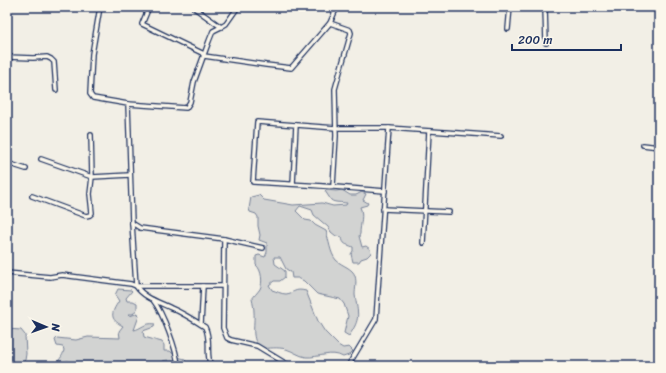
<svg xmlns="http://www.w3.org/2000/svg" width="666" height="373" viewBox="0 0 666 373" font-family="Sriracha,sans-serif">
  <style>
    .green { fill: #d2d3d2; stroke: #768198 }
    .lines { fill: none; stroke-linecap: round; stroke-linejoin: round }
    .minor-casing { stroke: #1b2f5e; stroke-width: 6 }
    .minor { stroke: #fbf7ec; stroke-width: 3.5 }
  </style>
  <rect width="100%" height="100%" fill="#f2efe6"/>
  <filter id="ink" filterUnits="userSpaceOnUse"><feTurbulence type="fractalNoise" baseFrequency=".025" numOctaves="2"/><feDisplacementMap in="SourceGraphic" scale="8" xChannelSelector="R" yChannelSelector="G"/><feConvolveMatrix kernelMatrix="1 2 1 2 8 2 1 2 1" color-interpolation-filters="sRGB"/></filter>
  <g filter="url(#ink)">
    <g class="green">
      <path d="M326 190 336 191 342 190 350 195H356L362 192 366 194 363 200 368 203 367 205 360 207C364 215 360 224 360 234L359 236 362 247 366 246 370 249 371 253 367 257 361 259 359 262H353L351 254 353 251V247C346 244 343 245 342 237L336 236 331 232 328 227 314 215 312 210 300 206 296 211 305 220 311 221 315 225 326 231C329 240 330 253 336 260 342 266 353 268 355 276 357 282 355 289 355 295 358 315 361 318 349 336L344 333 348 316 344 304 340 299 317 294 304 281 298 278H292L291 272 286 269 280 257H274L275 264 285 271V277L280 281H274L269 285 272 290C276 291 281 294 286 294 295 293 294 288 306 291L318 321 325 332 338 345 343 348 349 347 353 351 349 355 343 357C331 350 319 358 306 357 299 356 293 351 286 349 278 347 269 348 261 349 250 339 255 325 254 312 254 308 253 304 252 299 254 296 257 293 260 289 263 283 262 270 256 265V256L259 255 265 257 267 252V243L259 240 260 235 258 226V217L256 214 250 212 249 209 251 197 259 195 264 200 293 205 322 203 333 206 346 205 347 203H346C342 202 334 203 331 200 329 197 327 194 325 191Z"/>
      <path d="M118 289 131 290 132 291 126 298 127 301H133L137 303V309L133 314H128L130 316 138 313 139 316 134 330C141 329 145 322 155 324L154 327 143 331 144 337 162 342 164 345V351H170L177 357 185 359 186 366H171L168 360 162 361 160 366H146L144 363 140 366H74L69 361H66L64 363V366H55C58 360 63 357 64 350L63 347 57 346 55 340 57 338 76 340 88 337 120 338 119 331 123 326C109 319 111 313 119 301L115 295Z"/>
      <polygon points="7,329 21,330 25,335 26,354 25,360 20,366 7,365"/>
    </g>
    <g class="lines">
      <defs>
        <g id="minor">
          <path d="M100 7 92 54 90 94 93 98 128 104 132 223 136 286C144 298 159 302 171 308 183 313 194 320 205 327 212 341 205 353 211 366"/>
          <polyline points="149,7 142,24 202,53 204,56 266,65 291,68 330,23 337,7"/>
          <polyline points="545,7 546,43"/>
          <polyline points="330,23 350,30 351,33 335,89 336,136 333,186"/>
          <polyline points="221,27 226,24 238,7"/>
          <polyline points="508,29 510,7"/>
          <polyline points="7,57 33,58 47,57 51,59 54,62 56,90"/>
          <polyline points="128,104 186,108 190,102 194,82 209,41 213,31 221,27 193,7"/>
          <polyline points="296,125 336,128 389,128 501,136"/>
          <polyline points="643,145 659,147"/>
          <polyline points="41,159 92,177 130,175"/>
          <polyline points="7,163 26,169"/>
          <path d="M293 184 296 125 257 122 253 182C297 184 341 187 385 191"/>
          <polyline points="32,196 86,216 90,215 92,213 90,194 92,177 91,135"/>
          <polyline points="383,209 449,212"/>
          <polyline points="132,223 140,228 224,239 263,248"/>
          <polyline points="224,239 223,328 227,338 231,340 257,346 290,366"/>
          <polyline points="423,243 429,131"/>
          <polyline points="7,273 50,277 62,275 131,284 136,286 223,286"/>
          <path d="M153 300C163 313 177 350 178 366"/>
          <polyline points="201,324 203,286"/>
          <polyline points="348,366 376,319 389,128"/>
        </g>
      </defs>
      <use href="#minor" class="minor-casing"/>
      <use href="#minor" class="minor"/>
    </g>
  </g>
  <rect width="666" height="373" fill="none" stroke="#fbf7ec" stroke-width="24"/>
  <rect x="12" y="12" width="642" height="349" fill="none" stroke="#1b2f5e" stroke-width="1.5" filter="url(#ink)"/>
  <g transform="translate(46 327) rotate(92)" stroke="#fbf7ec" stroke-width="3" paint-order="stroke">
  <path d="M0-3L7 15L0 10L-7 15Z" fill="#1b2f5e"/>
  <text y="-6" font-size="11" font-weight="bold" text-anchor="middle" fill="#1b2f5e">N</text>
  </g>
  <path d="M512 44v6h109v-6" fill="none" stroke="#1b2f5e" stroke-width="2"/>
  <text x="518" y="44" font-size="12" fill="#1b2f5e" stroke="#fbf7ec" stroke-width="3" paint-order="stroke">200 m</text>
</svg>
